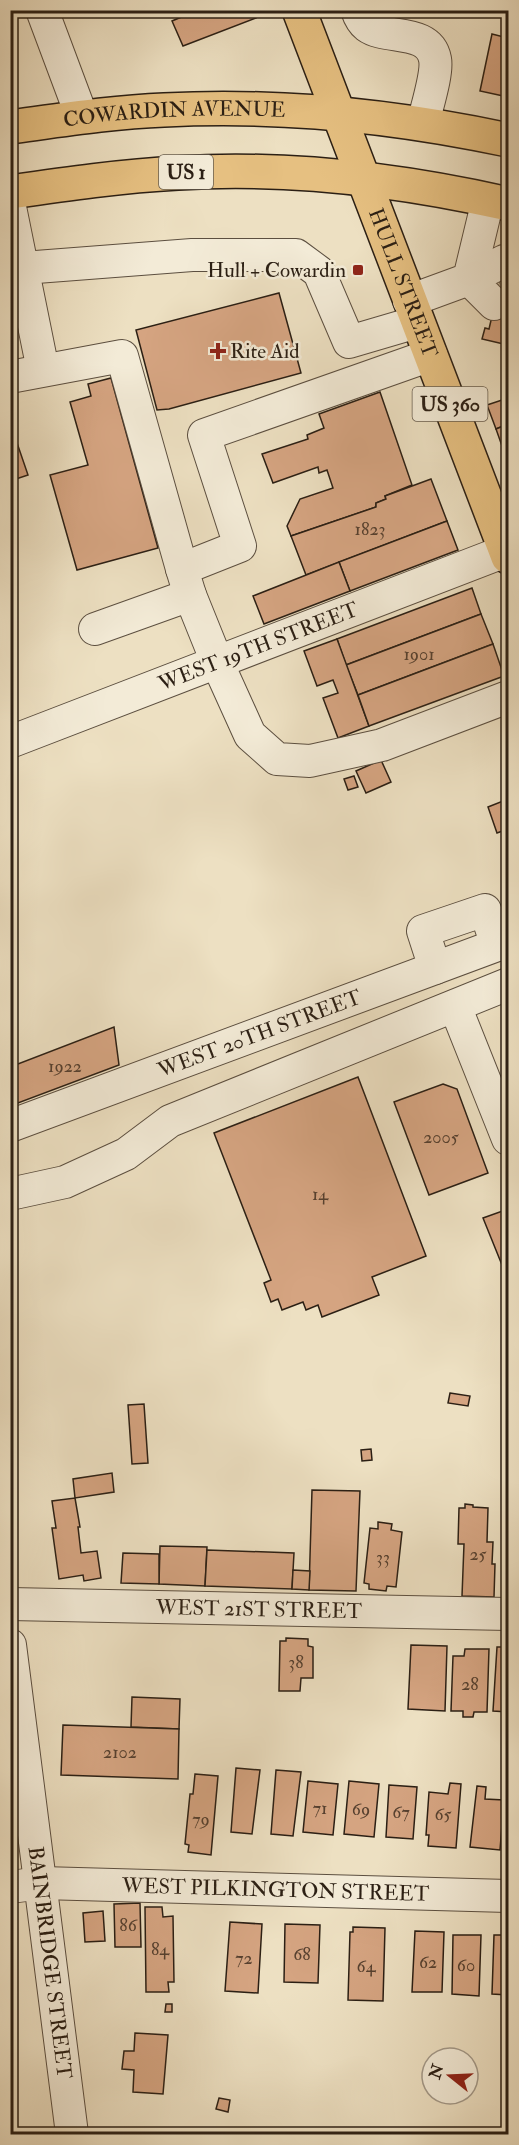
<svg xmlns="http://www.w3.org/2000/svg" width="519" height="2145" viewBox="0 0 519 2145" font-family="'IM FELL Double Pica',serif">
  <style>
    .building { fill: #d5a481; stroke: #2b1f14; stroke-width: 1.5 }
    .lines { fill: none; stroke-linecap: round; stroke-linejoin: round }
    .minor-tunnel { stroke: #c6b99f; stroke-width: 32; stroke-dasharray: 32 16; stroke-linecap: butt }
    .minor-casing { stroke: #5c4f40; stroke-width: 34 }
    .major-casing { stroke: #2b1f14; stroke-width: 36 }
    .minor { stroke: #f3ebd7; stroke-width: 32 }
    .major { stroke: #e6c081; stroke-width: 33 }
    .poi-dot { fill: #8f2418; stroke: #f3ebd7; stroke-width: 2 }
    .labels { text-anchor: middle; stroke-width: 5; stroke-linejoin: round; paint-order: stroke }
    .number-label { font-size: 18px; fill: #56402f }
    .shield { fill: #f3ebd7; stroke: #675c4e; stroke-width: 1.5 }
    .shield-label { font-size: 20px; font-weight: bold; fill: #2b1f14 }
    .street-label { font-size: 21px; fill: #2b1f14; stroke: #f3ebd7 }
    .poi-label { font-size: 21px; fill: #2b1f14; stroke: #f3ebd7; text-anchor: end }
  </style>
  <rect width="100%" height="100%" fill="#ede0c2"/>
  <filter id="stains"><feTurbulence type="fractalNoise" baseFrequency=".00333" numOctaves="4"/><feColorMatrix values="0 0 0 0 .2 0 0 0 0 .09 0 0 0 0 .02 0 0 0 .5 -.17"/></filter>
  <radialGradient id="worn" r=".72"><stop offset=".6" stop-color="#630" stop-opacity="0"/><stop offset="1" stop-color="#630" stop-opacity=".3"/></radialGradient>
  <g class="building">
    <polygon points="198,10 253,10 256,18 183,46 172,21"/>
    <polygon points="492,34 508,38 508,97 480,91"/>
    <polygon points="507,252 508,253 508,345 482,339 485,328 489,329"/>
    <polygon points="279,293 301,373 169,409 157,410 136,330"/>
    <polygon points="111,378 158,548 77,570 50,475 88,465 70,402 91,396 88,384"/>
    <polygon points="380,392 412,485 385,496 386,499 376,503 376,507 291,536 287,526 300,499 333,488 327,470 319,473 318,467 273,483 262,454 308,439 307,435 324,428 319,414"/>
    <polygon points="508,398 508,424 496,429 487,405"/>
    <polygon points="508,424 508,463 496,429"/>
    <polygon points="15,437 28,475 10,481 10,438"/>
    <polygon points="431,479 447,521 306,575 291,536 376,507 376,503 386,499 385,496"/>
    <polygon points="447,521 458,550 350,591 339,562"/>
    <polygon points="339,562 350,591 264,624 253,596"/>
    <polygon points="472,588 481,614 346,665 337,639"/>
    <polygon points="481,614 493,644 358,695 346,665"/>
    <polygon points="337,639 369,726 338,738 323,698 338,693 333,680 317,686 304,651"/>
    <polygon points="493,644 504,676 369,726 358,695"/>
    <polygon points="381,760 391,782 366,793 356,771"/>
    <polygon points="354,776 358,787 348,790 344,779"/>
    <polygon points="508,799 508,829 497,833 488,807"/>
    <polygon points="114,1027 119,1065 10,1106 10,1067"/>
    <polygon points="358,1077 426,1256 372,1277 379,1295 322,1317 318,1305 306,1310 303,1302 282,1310 278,1299 271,1302 264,1283 271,1280 214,1133"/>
    <polygon points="443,1084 457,1089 488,1173 429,1195 394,1102"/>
    <polygon points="508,1209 508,1262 502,1265 483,1218"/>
    <polygon points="450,1393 470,1396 468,1406 448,1403"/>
    <polygon points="144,1404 148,1463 132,1464 128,1405"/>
    <polygon points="371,1449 372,1460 362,1461 361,1450"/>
    <polygon points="112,1473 114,1492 75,1498 73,1479"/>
    <polygon points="312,1490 360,1491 356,1591 309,1590"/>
    <polygon points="75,1498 80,1527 78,1527 81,1553 97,1551 101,1578 84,1581 83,1575 59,1579 52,1528 56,1528 52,1501"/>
    <polygon points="465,1504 473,1505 473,1507 488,1508 487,1542 493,1542 492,1564 495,1564 494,1597 462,1596 464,1544 458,1544 459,1508 465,1508"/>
    <polygon points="378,1522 392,1524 391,1530 402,1532 396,1587 387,1586 386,1591 369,1589 369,1584 364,1583 370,1528 378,1529"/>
    <polygon points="160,1546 207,1547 205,1586 159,1584"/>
    <polygon points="207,1550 294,1553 292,1589 205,1586"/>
    <polygon points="123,1553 159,1554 159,1584 121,1583"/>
    <polygon points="293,1570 310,1571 309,1590 292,1589"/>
    <polygon points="286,1638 308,1639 308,1646 313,1647 313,1678 301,1678 300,1691 279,1691 280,1641 286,1641"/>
    <polygon points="411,1645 447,1646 445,1711 408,1709"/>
    <polygon points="497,1647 508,1647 508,1712 493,1711"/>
    <polygon points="465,1649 489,1649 487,1712 474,1712 473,1717 463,1717 463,1711 451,1711 453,1656 464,1656"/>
    <polygon points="132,1697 180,1699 179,1729 131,1727"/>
    <polygon points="63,1725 179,1729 178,1779 61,1775"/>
    <polygon points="236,1768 260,1770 252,1834 231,1832"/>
    <polygon points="276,1770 301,1772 293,1836 271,1834"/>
    <polygon points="195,1774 218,1776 211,1855 188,1852 189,1845 185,1844 190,1794 193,1794"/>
    <polygon points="308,1781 338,1784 333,1835 303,1832"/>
    <polygon points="349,1781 379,1784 374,1837 344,1834"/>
    <polygon points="450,1783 461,1784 456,1848 428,1846 429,1835 426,1835 429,1792 448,1794"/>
    <polygon points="389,1785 417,1787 413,1839 386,1837"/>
    <polygon points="477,1786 486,1787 485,1799 504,1800 500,1850 470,1847"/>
    <polygon points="508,1812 508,1848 504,1848"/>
    <polygon points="140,1903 141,1947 115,1947 114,1904"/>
    <polygon points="145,1907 162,1907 163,1917 173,1916 174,1982 168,1982 169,1992 146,1992"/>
    <polygon points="103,1911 105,1941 85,1942 83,1913"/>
    <polygon points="230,1922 262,1924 258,1993 225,1991"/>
    <polygon points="285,1924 320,1925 318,1983 284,1982"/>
    <polygon points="353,1927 385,1928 383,2001 348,2000 350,1932 353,1932"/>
    <polygon points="415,1931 444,1932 442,1992 412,1992"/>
    <polygon points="453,1935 481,1935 479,1996 452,1994"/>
    <polygon points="494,1935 508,1935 508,1995 492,1994"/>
    <polygon points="166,2004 172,2004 172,2012 165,2012"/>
    <polygon points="10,2014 14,2038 10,2038"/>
    <polygon points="135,2033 168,2035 163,2094 133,2092 134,2070 122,2069 124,2051 134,2051"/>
    <polygon points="219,2098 230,2100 228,2112 216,2109"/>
  </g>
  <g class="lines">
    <polyline class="minor-tunnel" points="499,285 508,287"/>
    <defs>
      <g id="minor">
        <polyline points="42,10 82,117"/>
        <path d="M357 10C359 16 362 22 367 26 386 40 429 28 435 59 438 73 426 109 423 124"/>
        <polyline points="10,207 43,370"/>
        <polyline points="23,268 192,255 296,255 319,272 349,342 417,322"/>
        <polyline points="409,301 469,279 488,200"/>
        <polyline points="494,304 469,279 504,261"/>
        <polyline points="431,355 204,435 240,546 182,569 190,595 217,662 250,735 277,759 310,761 382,745 508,697"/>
        <polyline points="10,377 122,356 182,569"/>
        <polyline points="95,629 190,595"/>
        <path id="s1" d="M10 742 508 550"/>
        <polyline points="435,968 423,931 485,910 497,945"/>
        <polyline points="455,1006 508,1139"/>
        <path id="s2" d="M10 1126 508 941"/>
        <polyline points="10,1194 65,1182 126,1154 170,1121 508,984"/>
        <path id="s3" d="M10 1604 508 1614"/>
        <path id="s4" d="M10 1645 72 2134"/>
        <path id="s5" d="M10 1887 42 1883 508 1896"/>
      </g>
      <g id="major">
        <path id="s6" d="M299 10 508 557"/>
        <path id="s7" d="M10 127C62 120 113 112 164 110 280 104 395 116 508 140"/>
        <path d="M10 192C66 184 122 176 178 173 289 166 401 180 508 204"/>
      </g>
    </defs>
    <use href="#minor" class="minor-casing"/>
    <use href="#major" class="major-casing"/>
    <use href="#minor" class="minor"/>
    <use href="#major" class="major"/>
  </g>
  <g class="poi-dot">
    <rect x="352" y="264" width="12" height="12" rx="3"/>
    <path d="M215 342h6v6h6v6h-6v6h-6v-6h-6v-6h6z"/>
  </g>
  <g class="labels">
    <g class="number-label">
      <text x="370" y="535">1823</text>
      <text x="419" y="660">1901</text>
      <text x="65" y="1072">1922</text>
      <text x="441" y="1143">2005</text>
      <text x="320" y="1200">14</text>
      <text x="478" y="1560">25</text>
      <text x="383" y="1563">33</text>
      <text x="296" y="1668">38</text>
      <text x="470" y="1690">28</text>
      <text x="120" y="1758">2102</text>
      <text x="320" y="1814">71</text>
      <text x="361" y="1815">69</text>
      <text x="401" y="1818">67</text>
      <text x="443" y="1820">65</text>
      <text x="201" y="1825">79</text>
      <text x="128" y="1931">86</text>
      <text x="160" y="1955">84</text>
      <text x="302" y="1960">68</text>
      <text x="244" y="1964">72</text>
      <text x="428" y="1968">62</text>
      <text x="466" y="1971">60</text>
      <text x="366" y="1972">64</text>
    </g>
    <g class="shield">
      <rect x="159" y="155" width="54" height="34" rx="4.5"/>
      <rect x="412.5" y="387" width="75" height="34" rx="4.5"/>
    </g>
    <g class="shield-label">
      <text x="186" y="179">US 1</text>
      <text x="450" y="411">US 360</text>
    </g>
    <g class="street-label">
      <text dy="7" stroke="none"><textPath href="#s7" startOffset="165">COWARDIN AVENUE</textPath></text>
      <text dy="7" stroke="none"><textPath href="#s6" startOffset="292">HULL STREET</textPath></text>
      <text dy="7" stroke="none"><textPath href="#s1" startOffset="266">WEST 19TH STREET</textPath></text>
      <text dy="7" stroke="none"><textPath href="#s2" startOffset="266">WEST 20TH STREET</textPath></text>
      <text dy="7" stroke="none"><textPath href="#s3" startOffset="249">WEST 21ST STREET</textPath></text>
      <text dy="7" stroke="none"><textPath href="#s5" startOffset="266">WEST PILKINGTON STREET</textPath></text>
      <text dy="7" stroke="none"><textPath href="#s4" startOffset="320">BAINBRIDGE STREET</textPath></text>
    </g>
    <g class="poi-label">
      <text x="346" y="277">Hull + Cowardin</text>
      <text x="230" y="358" text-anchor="start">Rite Aid</text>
    </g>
  </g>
  <rect width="519" height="2145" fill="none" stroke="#ede0c2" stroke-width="36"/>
  <rect x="12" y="12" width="495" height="2121" fill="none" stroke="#2b1f14" stroke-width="3"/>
  <rect x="18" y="18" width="483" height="2109" fill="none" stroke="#2b1f14" stroke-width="1.5"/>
  <g transform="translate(450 2076) rotate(288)"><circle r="28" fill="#f3ebd7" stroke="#a39989" stroke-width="1.5"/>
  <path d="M0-4.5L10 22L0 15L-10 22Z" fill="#8f2418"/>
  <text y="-9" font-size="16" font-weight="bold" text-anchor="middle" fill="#2b1f14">N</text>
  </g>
  <rect width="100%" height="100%" filter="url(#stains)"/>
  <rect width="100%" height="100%" fill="url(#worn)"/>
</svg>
